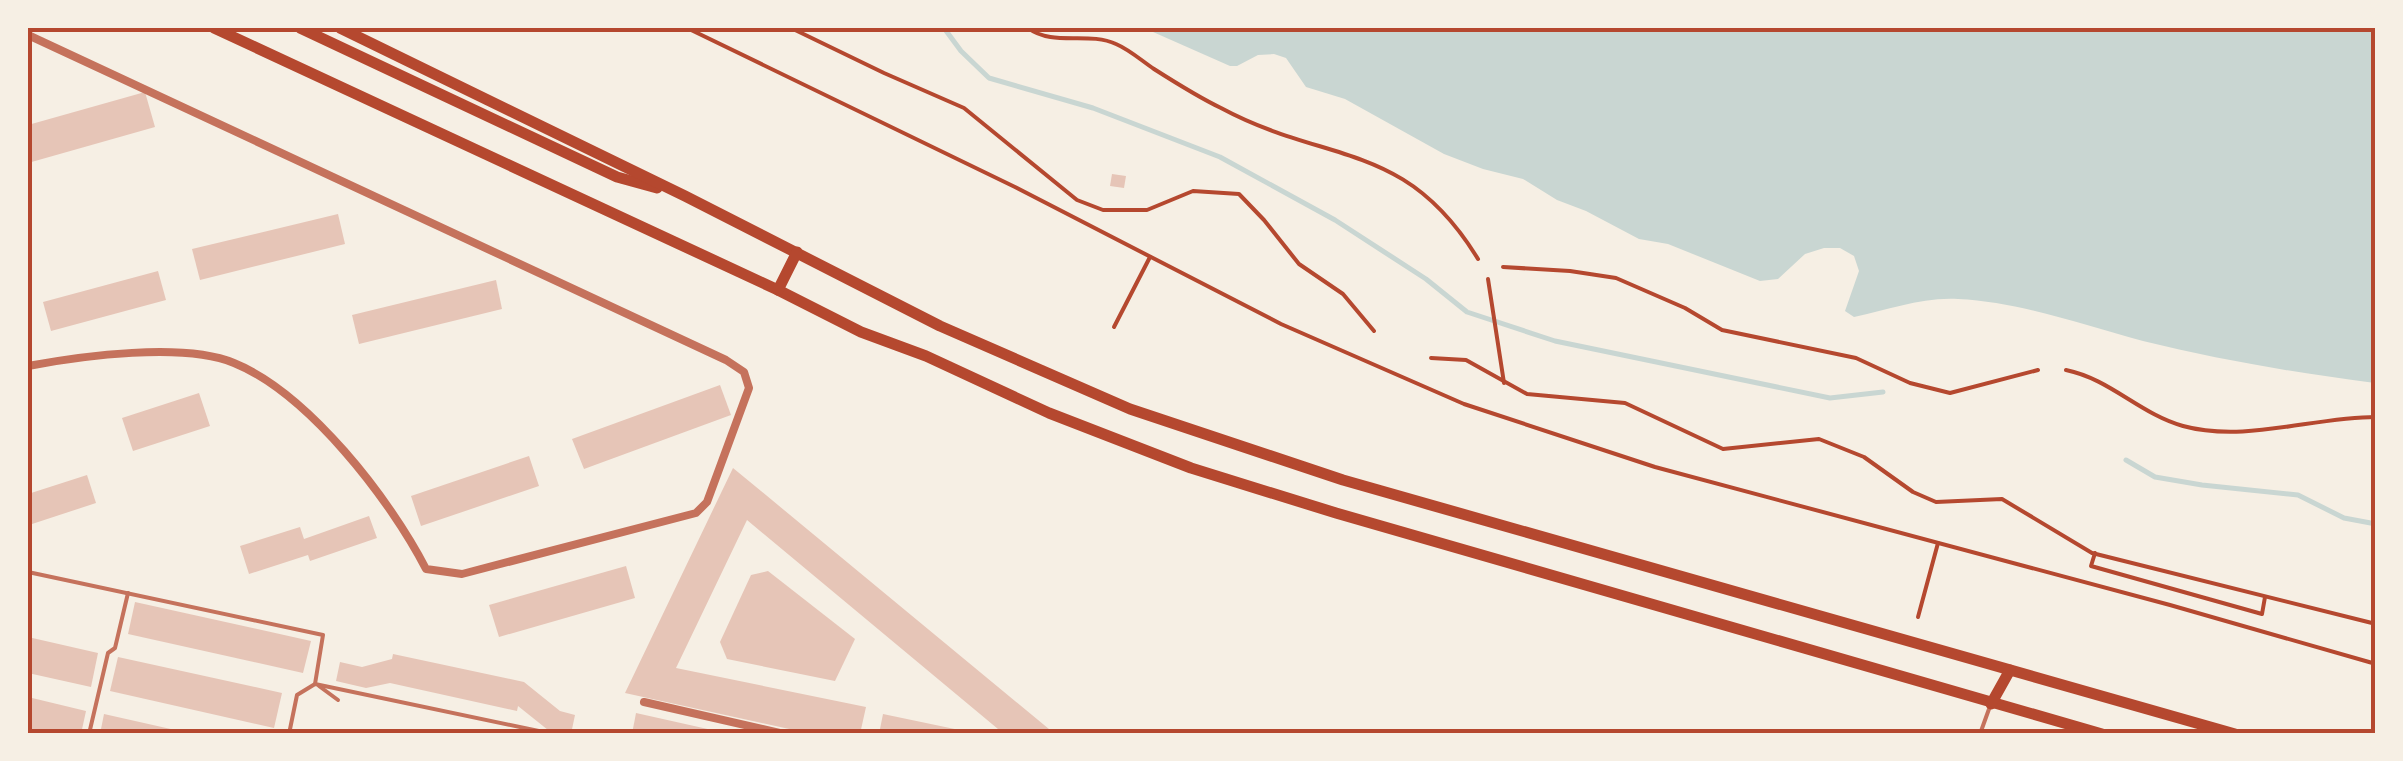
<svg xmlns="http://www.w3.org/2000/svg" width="2403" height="761" viewBox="0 0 2403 761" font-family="Montserrat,sans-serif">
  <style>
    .water { fill: #c9d6d2 }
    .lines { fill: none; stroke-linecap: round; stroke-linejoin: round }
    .stream { stroke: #c9d6d2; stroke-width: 5 }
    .building { fill: #e6c5b7 }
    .path { stroke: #b5482f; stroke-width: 4 }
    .service { stroke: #c5725c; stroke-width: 4 }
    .minor { stroke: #c5725c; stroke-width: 8 }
    .secondary { stroke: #b5482f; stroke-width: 11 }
    .neatline { fill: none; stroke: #b5482f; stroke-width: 4 }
  </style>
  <rect width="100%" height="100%" fill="#f6efe4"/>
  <path class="water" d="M1144 28H2375V383C2297 373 2220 360 2143 341 2083 325 2021 302 1958 299 1921 297 1889 310 1854 317L1845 311 1859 271 1854 256 1840 248H1824L1805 254 1778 279 1760 281 1668 244 1639 239 1586 211 1557 200 1523 179 1483 169 1444 154 1345 99 1306 87 1286 58 1274 54 1258 55 1237 66H1230Z"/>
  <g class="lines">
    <g class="stream">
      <polyline points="944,28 961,51 989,78 1093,108 1220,157 1335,220 1426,279 1467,312 1555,341 1830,398 1883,392"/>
      <polyline points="2126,460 2155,477 2202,485 2298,495 2344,518 2376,524"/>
    </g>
  </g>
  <g class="building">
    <polygon points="145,92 155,127 28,163 28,125"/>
    <polygon points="1112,174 1126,176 1124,188 1110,186"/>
    <polygon points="338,214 345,244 200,280 192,249"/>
    <polygon points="158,271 166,300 51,331 43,302"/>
    <polygon points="496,280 502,309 359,344 352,315"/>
    <polygon points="720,385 731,415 584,469 572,439"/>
    <polygon points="199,393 210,426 133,451 122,418"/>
    <polygon points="529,456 539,486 421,526 411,496"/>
    <polygon points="733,468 761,491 1055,734 1004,734 747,520 676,668 866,707 860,734 812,734 625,693"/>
    <polygon points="87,475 96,503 29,525 28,494"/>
    <polygon points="369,516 377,538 310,561 308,555 249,574 240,546 300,527 304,539"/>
    <polygon points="626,566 635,598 499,637 489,605"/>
    <polygon points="768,571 855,639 835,681 727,659 720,642 751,575"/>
    <polygon points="135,602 311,641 303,673 128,634"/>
    <polygon points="28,637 98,653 91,687 28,673"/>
    <polygon points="393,654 524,682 560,711 575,715 571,734 548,730 518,706 517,711 390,683 366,688 336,681 340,662 362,667 392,659"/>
    <polygon points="118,657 282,693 274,728 110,691"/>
    <polygon points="28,697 86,711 81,734 28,734"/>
    <polygon points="636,713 721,732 721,734 632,734"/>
    <polygon points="104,714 184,732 184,734 100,734"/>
    <polygon points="883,714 969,732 969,734 879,734"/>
  </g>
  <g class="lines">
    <g class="path">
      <polyline points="687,28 1015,187 1281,324 1464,404 1655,467 2170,605 2376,664"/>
      <polyline points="791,28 884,73 964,108 1077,200 1103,210 1147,210 1193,191 1239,194 1264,220 1299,264 1343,294 1374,331"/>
      <path d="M1028 28C1053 47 1088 31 1116 44 1130 50 1142 61 1154 69 1176 83 1198 97 1221 108 1327 165 1405 139 1478 259"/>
      <polyline points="1503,267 1570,271 1616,278 1685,308 1722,330 1856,358 1910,383 1950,393 2038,370"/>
      <polyline points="1488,279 1504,383"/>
      <polyline points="1114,327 1150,257"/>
      <polyline points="1431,358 1466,360 1527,394 1625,403 1723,449 1819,439 1864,457 1913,492 1936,502 2002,499 2092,553 2376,624"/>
      <path d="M2066 370C2110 379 2140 414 2183 426 2245 443 2313 417 2376 417"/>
      <polyline points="2095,553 2091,566 2262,614 2265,597"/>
      <polyline points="1918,617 1938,543"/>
    </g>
    <g class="service">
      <polyline points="28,572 323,635 315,684 297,695 289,734"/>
      <polyline points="315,684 553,734"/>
      <polyline points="319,686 338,700"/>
      <polyline points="89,734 108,653 115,648 128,593"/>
      <polyline points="618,734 618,733"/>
      <polyline points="1980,734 1989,709"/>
    </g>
    <g class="minor">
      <path d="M28 35 726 360 744 372 749 388 707 502 696 513 462 574 426 569C390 499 308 393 234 363 184 342 81 356 28 366"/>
      <polyline points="644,702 784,734"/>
    </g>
    <g class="secondary">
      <polyline points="214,28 778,290 861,332 926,356 1049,413 1191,468 1336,513 2102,734"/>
      <polyline points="300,28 617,177 657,188"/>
      <polyline points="340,28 685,196 940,326 1130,409 1343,480 2235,734"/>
      <polyline points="778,290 797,252"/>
      <polyline points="1991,704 2010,670"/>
    </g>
  </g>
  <rect width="2403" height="761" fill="none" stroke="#f6efe4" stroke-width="60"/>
  <rect x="30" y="30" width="2343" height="701" class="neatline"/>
</svg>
